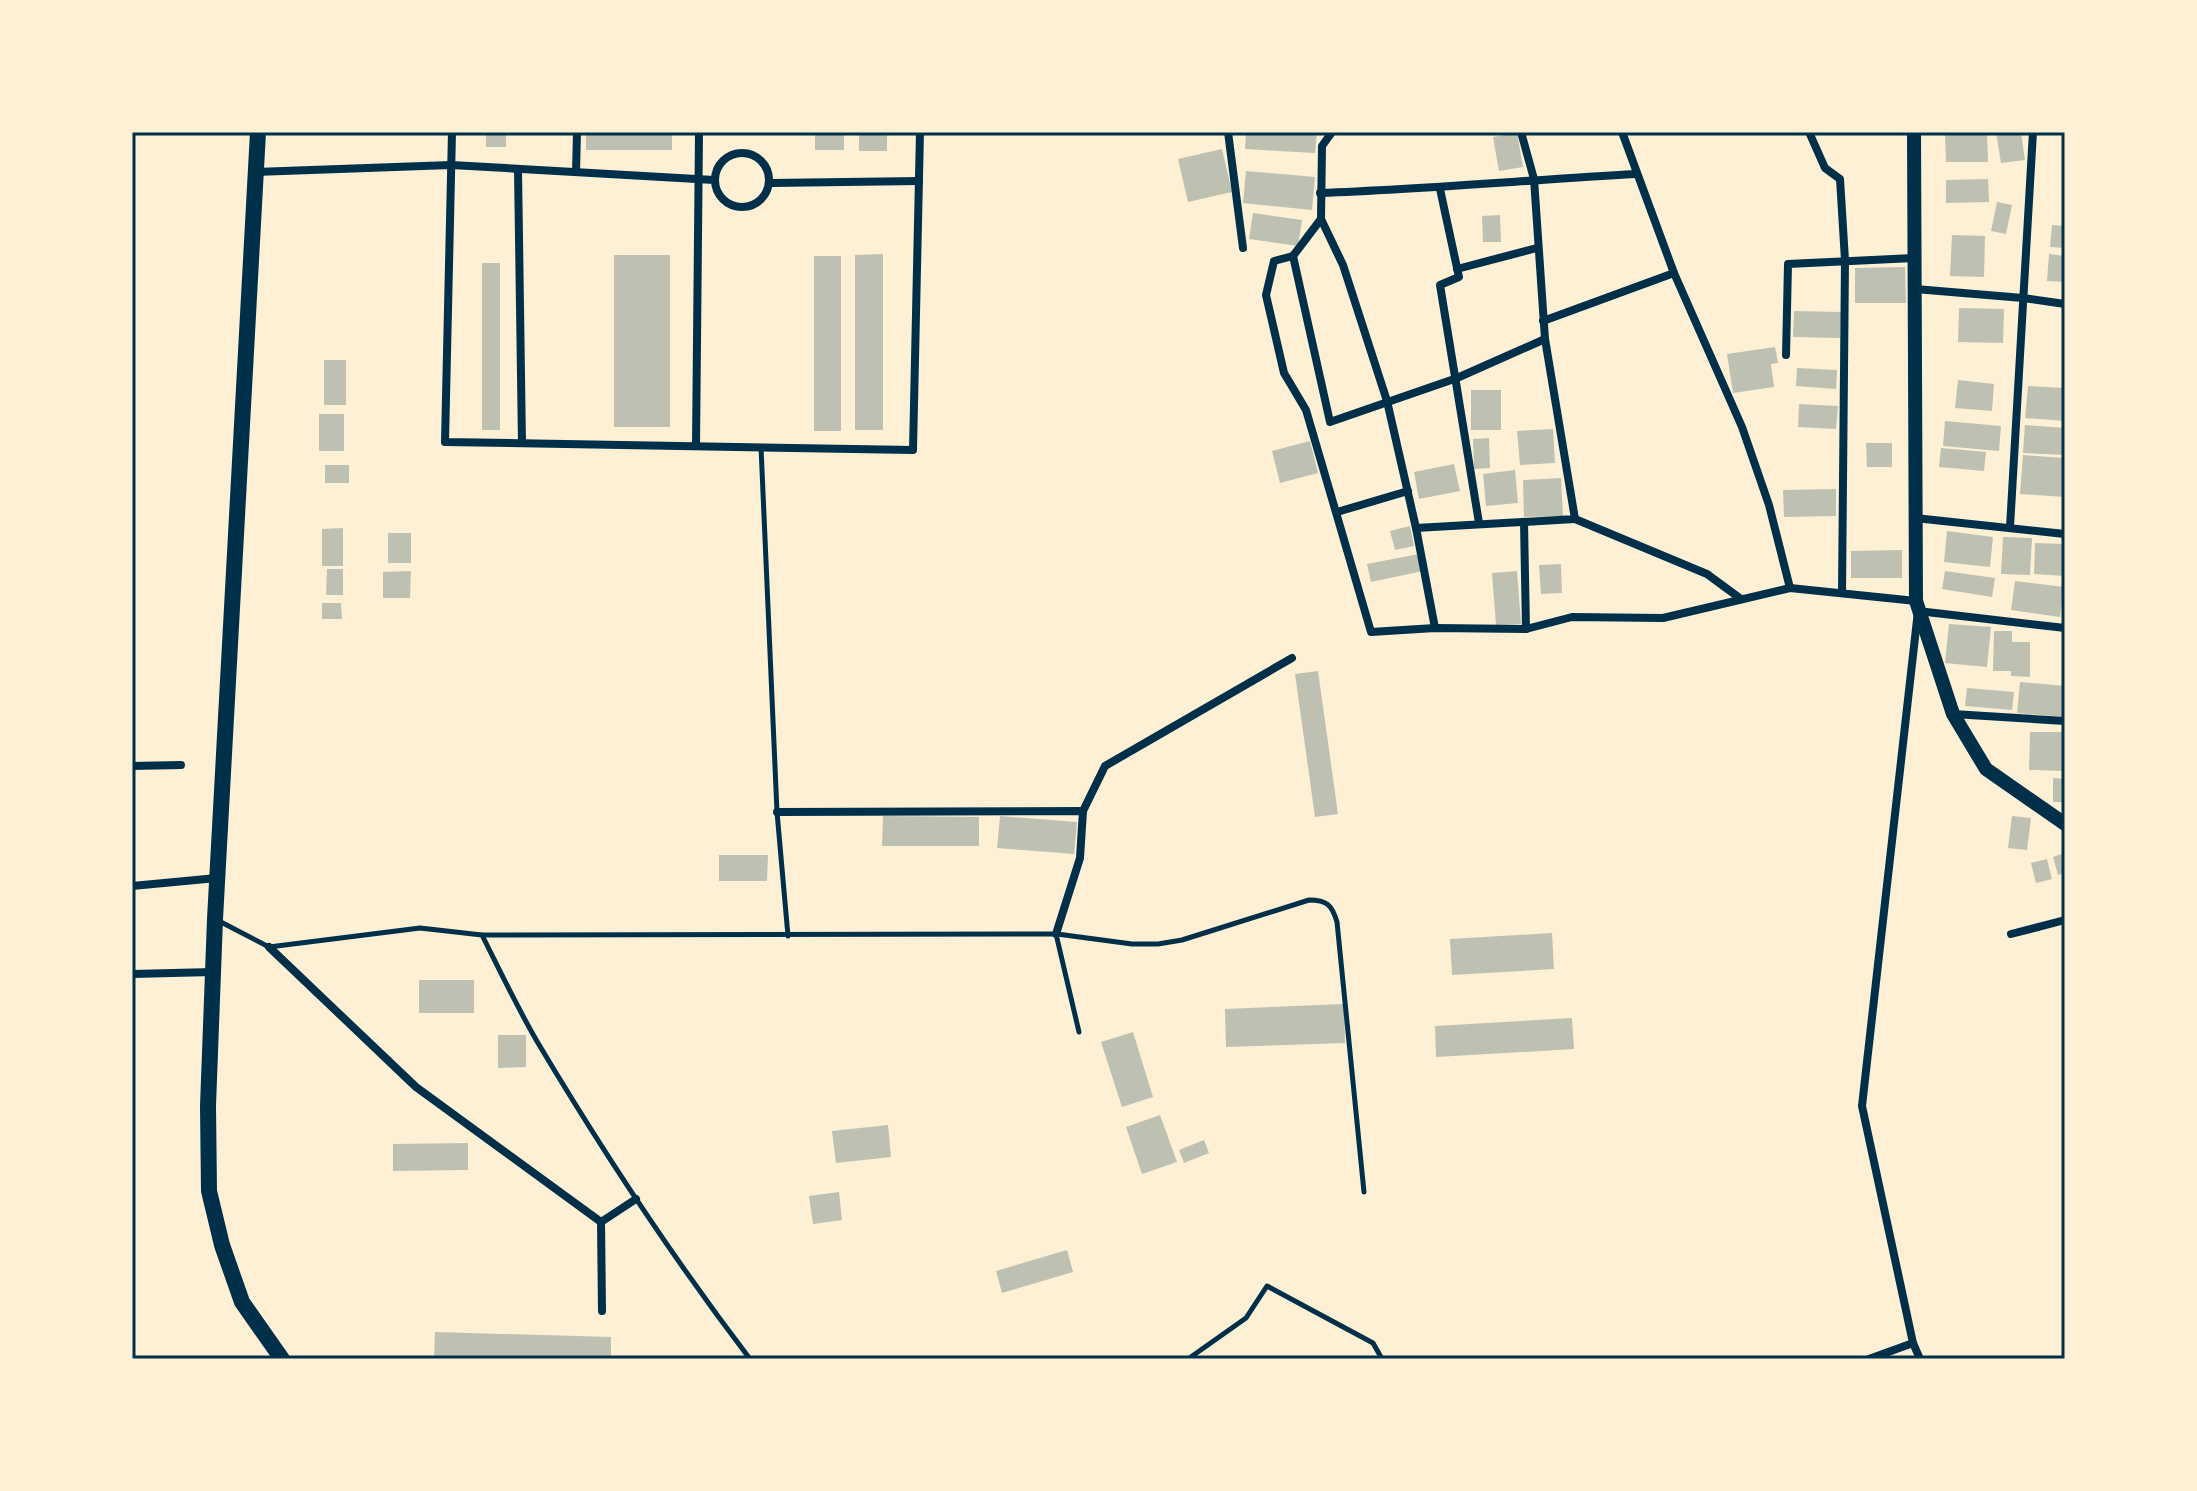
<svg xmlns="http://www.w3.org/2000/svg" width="2197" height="1491" viewBox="0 0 2197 1491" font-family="'PT Sans Narrow',sans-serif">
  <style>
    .building { fill: #bec0b2 }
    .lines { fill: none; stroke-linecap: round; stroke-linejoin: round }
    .service { stroke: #003049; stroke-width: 5 }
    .minor { stroke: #003049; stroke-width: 8 }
    .secondary { stroke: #003049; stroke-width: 14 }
    .primary { stroke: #003049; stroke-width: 16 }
    .neatline { fill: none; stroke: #003049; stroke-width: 3 }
  </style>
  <rect width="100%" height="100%" fill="#fdf0d5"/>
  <g class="building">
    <rect x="486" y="132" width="20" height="15"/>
    <rect x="586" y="132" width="86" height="18"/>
    <rect x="815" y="132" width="29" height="18"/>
    <rect x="859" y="132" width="28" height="19"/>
    <polygon points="1246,132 1317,132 1315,153 1245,149"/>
    <polygon points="1945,132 1987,132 1988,162 1946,162"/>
    <polygon points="1996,132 2021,132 2025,160 2001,163"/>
    <polygon points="1517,133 1523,167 1499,171 1493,137"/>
    <polygon points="1222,149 1232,192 1188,202 1178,159"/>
    <polygon points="1246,171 1315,177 1312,210 1243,203"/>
    <polygon points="1988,179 1989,202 1946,203 1946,180"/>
    <polygon points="1997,202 2012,205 2006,234 1991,231"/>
    <polygon points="1253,213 1302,220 1298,246 1249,239"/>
    <polygon points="1500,215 1501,242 1483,242 1482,216"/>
    <polygon points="2052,225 2065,226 2065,248 2050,247"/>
    <polygon points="1952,235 1985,236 1984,277 1950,276"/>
    <polygon points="883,254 883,430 855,430 855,255"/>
    <polygon points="2049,254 2065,256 2065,282 2047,281"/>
    <rect x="614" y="255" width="56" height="172"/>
    <rect x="814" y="256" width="27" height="175"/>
    <rect x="482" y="263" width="18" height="167"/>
    <polygon points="1905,267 1906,303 1855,303 1855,268"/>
    <polygon points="1959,308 2004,309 2003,343 1958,342"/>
    <polygon points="1794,311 1841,312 1840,338 1793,337"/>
    <polygon points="1775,347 1778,363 1771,364 1774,387 1733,393 1727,354"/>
    <rect x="324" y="360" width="22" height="45"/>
    <polygon points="1797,368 1837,370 1836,389 1796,386"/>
    <polygon points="1958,380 1994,384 1992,411 1955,408"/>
    <polygon points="2028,386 2065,388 2065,421 2025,418"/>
    <rect x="1471" y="390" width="30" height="40"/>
    <polygon points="1799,404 1838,406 1836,429 1798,427"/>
    <rect x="319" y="414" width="25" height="37"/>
    <polygon points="1945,421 2001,426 1999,451 1943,446"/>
    <polygon points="2025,425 2065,428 2065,455 2023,453"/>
    <polygon points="1553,429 1555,463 1520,465 1517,431"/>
    <polygon points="1489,438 1490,468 1474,469 1473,439"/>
    <polygon points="1310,441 1318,473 1280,483 1272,451"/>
    <polygon points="1866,443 1892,443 1892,467 1867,467"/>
    <polygon points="1941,448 1986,452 1984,471 1939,467"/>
    <polygon points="2023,455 2065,458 2065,497 2020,494"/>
    <polygon points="1454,464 1460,491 1419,499 1414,472"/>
    <rect x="325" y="465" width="24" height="18"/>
    <polygon points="1515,470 1518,503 1486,506 1483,474"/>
    <polygon points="1561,478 1563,516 1524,517 1523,480"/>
    <polygon points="1836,489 1836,516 1784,517 1783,490"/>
    <polygon points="1410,526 1414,546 1395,550 1390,531"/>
    <polygon points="343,528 343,566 322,566 322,529"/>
    <polygon points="1947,531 1993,537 1990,567 1944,562"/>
    <rect x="388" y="533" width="23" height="30"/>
    <polygon points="2003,537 2032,538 2030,575 2001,574"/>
    <polygon points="2035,543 2065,544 2065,576 2034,574"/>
    <polygon points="1902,550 1902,578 1851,578 1851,551"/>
    <polygon points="1419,554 1423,571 1371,582 1367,564"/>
    <polygon points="1561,564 1562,593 1541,594 1539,565"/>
    <polygon points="327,569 343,569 343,595 326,595"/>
    <polygon points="411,571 410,598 383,598 383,572"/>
    <polygon points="1517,571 1521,624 1496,625 1492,573"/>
    <polygon points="1945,571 1995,578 1992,597 1942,589"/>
    <polygon points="2015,581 2064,587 2060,617 2011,610"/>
    <polygon points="322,603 341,603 342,619 322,619"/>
    <polygon points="1949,624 1991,627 1987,667 1945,663"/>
    <polygon points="1994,631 2012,631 2012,642 2030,642 2030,677 2011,676 2011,671 1993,671"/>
    <polygon points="1318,671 1338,814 1315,817 1295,674"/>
    <polygon points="2020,682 2065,686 2065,717 2017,713"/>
    <polygon points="1967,688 2014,692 2012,710 1965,706"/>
    <polygon points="2030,732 2065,732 2065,771 2029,770"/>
    <polygon points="2053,778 2065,779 2065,802 2053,802"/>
    <polygon points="883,816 979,817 979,846 882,846"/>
    <polygon points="1000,816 1077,822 1074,854 997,848"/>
    <polygon points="2012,816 2031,818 2027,850 2008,848"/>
    <polygon points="2065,853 2065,873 2058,875 2053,857"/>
    <polygon points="719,855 768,855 767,881 719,881"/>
    <polygon points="2047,859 2052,879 2036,883 2031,863"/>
    <polygon points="1552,933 1554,969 1452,975 1450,939"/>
    <rect x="419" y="980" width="55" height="33"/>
    <polygon points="1344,1004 1345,1043 1226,1047 1225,1009"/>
    <polygon points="1572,1018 1574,1049 1436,1057 1435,1026"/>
    <polygon points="1133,1032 1153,1097 1122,1107 1101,1042"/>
    <polygon points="498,1035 526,1035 526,1067 498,1068"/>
    <polygon points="1160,1115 1177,1162 1142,1174 1126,1127"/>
    <polygon points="888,1125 891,1157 836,1163 832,1131"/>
    <polygon points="1204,1140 1209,1153 1184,1163 1179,1150"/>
    <polygon points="468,1143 468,1170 393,1171 393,1144"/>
    <polygon points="839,1192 842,1220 813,1224 809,1196"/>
    <polygon points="1067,1250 1073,1272 1002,1293 996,1271"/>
    <polygon points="435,1332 611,1337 611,1359 434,1359"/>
  </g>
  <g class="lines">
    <g class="service">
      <polyline points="761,447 777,812 788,936"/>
      <path d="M219 921 269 947 420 928 482 935C500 971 518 1009 538 1043 603 1152 673 1258 750 1359"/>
      <path d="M1057 934 1132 944H1158L1182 940 1309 900C1327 900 1332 905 1337 922L1364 1192"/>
      <polyline points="482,935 1056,934 1079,1032"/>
      <polyline points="1188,1359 1246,1318 1267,1286 1373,1343 1382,1359"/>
    </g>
    <g class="minor">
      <polyline points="452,132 445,442 913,450 920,132"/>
      <polyline points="1228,132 1243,248"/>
      <polyline points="1332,132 1322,146 1321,219 1343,265 1387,401 1416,528 1435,628"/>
      <polyline points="1622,132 1674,273 1742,427 1769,505 1790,588"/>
      <polyline points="1809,132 1825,168 1840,179 1845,260 1842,592"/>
      <circle cx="742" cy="180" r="27"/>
      <polyline points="518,169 522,443"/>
      <polyline points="255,172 451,165 714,180"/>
      <polyline points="576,172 577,132"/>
      <polyline points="771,183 919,181"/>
      <polyline points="1440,189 1459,277 1440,285 1479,523"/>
      <path d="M1320 193C1425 189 1530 180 1636 174"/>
      <polyline points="1321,219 1293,256 1274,261 1266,295 1284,373 1306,410 1371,632 1435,628 1526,629 1572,617 1663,618 1790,588 1916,601"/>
      <polyline points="1293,256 1330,422 1457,378 1545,339"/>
      <polyline points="1457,269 1537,248"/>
      <polyline points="1915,289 2023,298 2065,304"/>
      <polyline points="1543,321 1674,273"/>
      <polyline points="1786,355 1788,264 1914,258"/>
      <polyline points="696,446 699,132"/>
      <polyline points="1337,512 1408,491"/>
      <polyline points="1915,518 2065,534"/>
      <polyline points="1575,519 1707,574 1741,599"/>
      <polyline points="1524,522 1526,629"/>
      <polyline points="2010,527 2033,132"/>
      <polyline points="1416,528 1575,519 1545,339 1534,179 1521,132"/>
      <polyline points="1953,714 2065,721"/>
      <polyline points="132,766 181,765"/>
      <polyline points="1083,811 1105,766 1292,658"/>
      <polyline points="777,812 1083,811 1080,858 1056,934"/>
      <polyline points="132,886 217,878"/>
      <polyline points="2011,934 2065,920"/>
      <polyline points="269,947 416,1087 601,1222"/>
      <polyline points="132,974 213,972"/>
      <polyline points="602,1311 601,1222 636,1199"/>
      <polyline points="1869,1359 1913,1343"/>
      <polyline points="1920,1359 1913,1343 1862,1106 1918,611 2065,628"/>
    </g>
    <polyline class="secondary" points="1914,132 1916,601 1953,714 1986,769 2065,824"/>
    <polyline class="primary" points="258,132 215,919 208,1106 209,1191 222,1245 242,1302 282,1359"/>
  </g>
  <rect width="2197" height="1491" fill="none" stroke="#fdf0d5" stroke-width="268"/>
  <rect x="134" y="134" width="1929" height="1223" class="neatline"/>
</svg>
